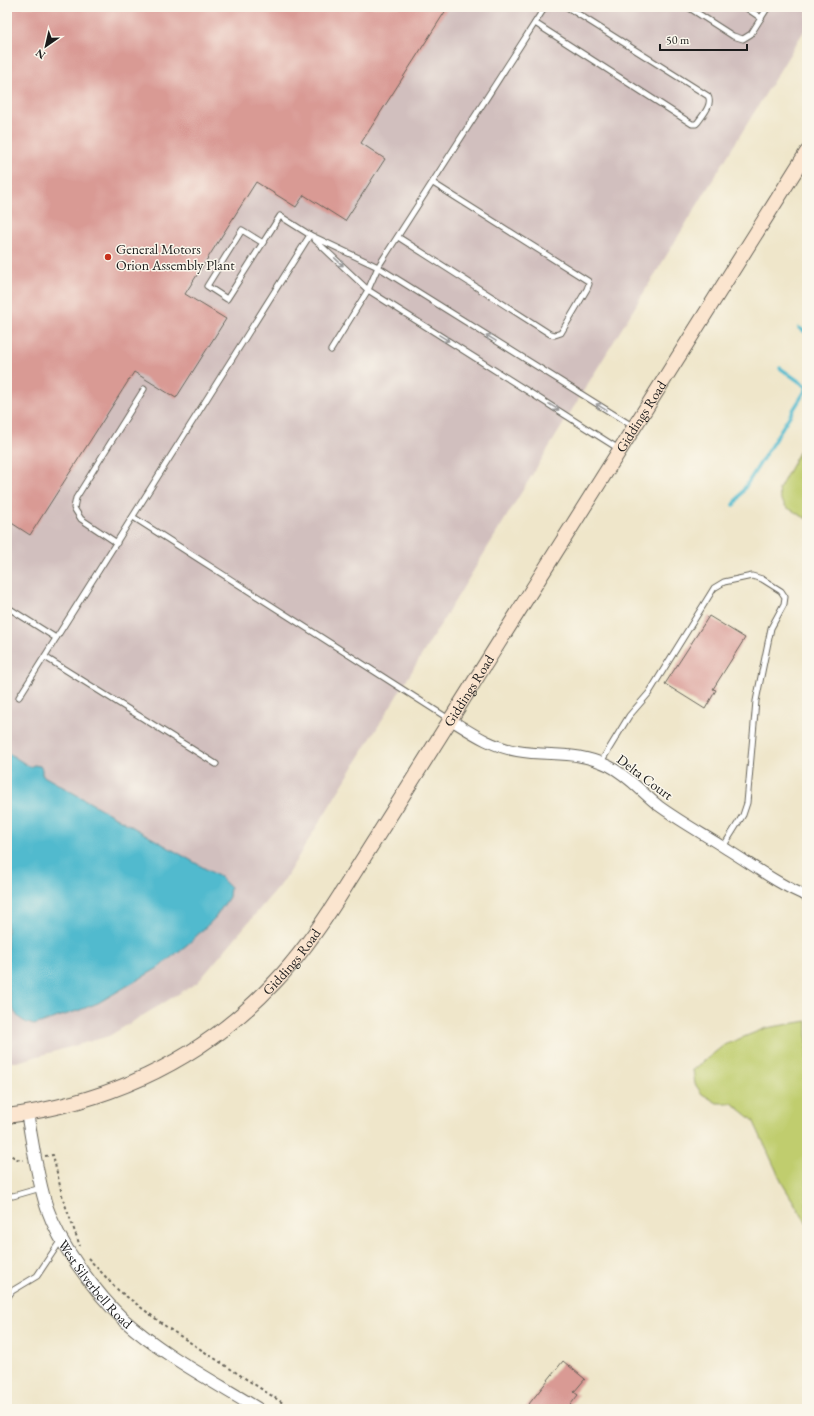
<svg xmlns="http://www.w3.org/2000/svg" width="814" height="1416" viewBox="0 0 814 1416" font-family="'EB Garamond',serif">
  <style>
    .industrial { fill: #d1bfbe }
    .green { fill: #c0cd6e; stroke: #6e7445 }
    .water { fill: #51bace; stroke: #366b75 }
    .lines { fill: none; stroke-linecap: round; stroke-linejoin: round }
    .stream { stroke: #51bace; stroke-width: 3.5 }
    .building { fill: #d99a94 }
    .service-casing { stroke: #666359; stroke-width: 7 }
    .minor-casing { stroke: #666359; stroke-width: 12 }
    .tertiary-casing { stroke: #666359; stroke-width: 14 }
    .secondary-casing { stroke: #666359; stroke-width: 16 }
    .path { stroke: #666359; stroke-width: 2; stroke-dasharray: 3 3; stroke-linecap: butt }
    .service { stroke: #fff; stroke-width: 5 }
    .minor { stroke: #fff; stroke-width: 10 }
    .tertiary { stroke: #fff; stroke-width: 12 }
    .secondary { stroke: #fbe5cf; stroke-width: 14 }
    .oneway { stroke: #999 }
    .poi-dot { fill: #c8321e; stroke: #fbf7ec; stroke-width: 1.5 }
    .labels { text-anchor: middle; stroke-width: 3; stroke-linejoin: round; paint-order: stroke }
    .poi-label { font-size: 14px; fill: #1c1c1c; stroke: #fbf7ec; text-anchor: start }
    .street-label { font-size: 14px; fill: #1c1c1c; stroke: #fbf7ec }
  </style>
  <rect width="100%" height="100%" fill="#fbf7ec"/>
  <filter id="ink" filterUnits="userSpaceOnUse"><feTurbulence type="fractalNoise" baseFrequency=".025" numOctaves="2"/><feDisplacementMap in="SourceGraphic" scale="8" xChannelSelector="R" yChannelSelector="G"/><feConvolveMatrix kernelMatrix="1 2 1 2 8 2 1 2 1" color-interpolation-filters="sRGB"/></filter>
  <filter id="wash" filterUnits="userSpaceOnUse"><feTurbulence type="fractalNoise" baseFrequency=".012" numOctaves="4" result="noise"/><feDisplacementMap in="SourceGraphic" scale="16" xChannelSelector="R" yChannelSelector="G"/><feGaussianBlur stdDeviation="0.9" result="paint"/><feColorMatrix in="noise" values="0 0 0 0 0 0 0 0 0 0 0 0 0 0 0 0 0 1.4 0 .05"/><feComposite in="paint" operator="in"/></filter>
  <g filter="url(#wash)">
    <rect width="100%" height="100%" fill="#efe6ca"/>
    <polygon class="industrial" points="7,7 807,7 807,26 284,880 198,982 109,1036 17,1062 7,1062"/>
    <g class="green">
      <polygon points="807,442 807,519 786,507 780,498 779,489 803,445"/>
      <polygon points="807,1021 807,1224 782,1183 753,1120 732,1103 717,1103 702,1094 695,1084 693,1070 724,1045 766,1028"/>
    </g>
    <path class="water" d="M7 752 30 767 34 765 40 766 42 769V775L220 877 230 887 229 897 215 918 188 944 158 968 98 1003 80 1010 34 1025C11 1020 11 1002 7 982Z"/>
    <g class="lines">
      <g class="stream">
        <polyline points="799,328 807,333"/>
        <polyline points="780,368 807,387"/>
        <polyline points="734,505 807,388"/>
      </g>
    </g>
    <g id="blocks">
      <g class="building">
        <polygon points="7,7 448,7 361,143 385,159 345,221 304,195 296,207 256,182 185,294 226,319 176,398 134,372 30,535 7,520"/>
        <polygon points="709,616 745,638 713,689 716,690 705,709 665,684"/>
        <polygon points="563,1361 585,1379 574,1392 578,1395 567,1409 525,1409"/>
      </g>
    </g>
  </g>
  <g filter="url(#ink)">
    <use href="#blocks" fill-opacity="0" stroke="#666359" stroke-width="1"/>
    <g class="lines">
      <defs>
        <g id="service">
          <polyline points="688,7 733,36 743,39 751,34 761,18"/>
          <polyline points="745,7 761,18 768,7"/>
          <path d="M535 23 692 124H696L698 122C703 115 713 104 708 96L567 7"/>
          <polyline points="398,237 550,334 555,335 561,333 587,289 589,284 588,281 433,183"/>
          <polyline points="314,239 368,290 619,449"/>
          <polyline points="263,243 242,230 207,286 227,299 280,216 310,235 378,267 634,427"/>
          <polyline points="331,350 368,290 378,267 545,7"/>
          <polyline points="133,517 449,719"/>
          <polyline points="117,543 81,519 74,508 76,498 144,389"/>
          <polyline points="7,607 56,638"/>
          <polyline points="45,657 216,764"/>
          <polyline points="19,697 310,235"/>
          <polyline points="601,762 629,716 649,693 714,588 724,582 752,576 762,579 781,591 785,597 784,604 771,628 756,701 747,803 743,815 723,847"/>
          <polyline points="7,1195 13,1196 41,1188"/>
          <polyline points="7,1298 12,1291 37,1276 61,1240"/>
        </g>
        <path id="minor" d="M451 720C472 733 492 747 517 751 551 757 576 750 609 766 629 776 642 793 659 806 681 822 705 835 728 850 754 866 779 885 807 896"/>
        <g id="tertiary">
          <path id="s1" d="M27 1113C33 1145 37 1178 47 1208 54 1228 65 1247 77 1264 91 1284 106 1303 124 1320 163 1355 213 1381 258 1409"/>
        </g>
        <g id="secondary">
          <path id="s2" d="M7 1116C111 1102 203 1059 275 982 300 956 320 927 339 897L807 152"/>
        </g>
      </defs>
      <use href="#service" class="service-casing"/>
      <use href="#minor" class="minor-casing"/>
      <use href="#tertiary" class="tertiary-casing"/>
      <use href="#secondary" class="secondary-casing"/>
      <g class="path">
        <polyline points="7,1152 16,1159 23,1160"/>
        <polyline points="45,1156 53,1155 63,1199 80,1246"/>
        <polyline points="88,1258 118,1290 168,1328 292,1409"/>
      </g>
      <use href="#service" class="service"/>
      <use href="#minor" class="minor"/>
      <use href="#tertiary" class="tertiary"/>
      <use href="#secondary" class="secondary"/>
    </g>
    <defs><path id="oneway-shaft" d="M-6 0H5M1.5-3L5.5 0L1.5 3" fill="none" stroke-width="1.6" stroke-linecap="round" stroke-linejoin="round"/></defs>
    <g class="oneway">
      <use href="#oneway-shaft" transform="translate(339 262) rotate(43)"/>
      <use href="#oneway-shaft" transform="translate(444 338) rotate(32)"/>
      <use href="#oneway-shaft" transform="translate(491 338) rotate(-148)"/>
      <use href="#oneway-shaft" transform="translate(554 407) rotate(32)"/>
      <use href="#oneway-shaft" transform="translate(601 407) rotate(-148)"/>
    </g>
  </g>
  <circle class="poi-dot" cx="108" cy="257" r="4"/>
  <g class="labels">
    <g class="poi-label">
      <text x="116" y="254">General Motors<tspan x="116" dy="16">Orion Assembly Plant</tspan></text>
    </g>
    <g class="street-label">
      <text dy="5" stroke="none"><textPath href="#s2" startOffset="980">Giddings Road</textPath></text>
      <text dy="5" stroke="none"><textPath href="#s2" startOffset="656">Giddings Road</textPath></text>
      <text transform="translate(645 777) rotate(37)" y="5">Delta Court</text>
      <text dy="5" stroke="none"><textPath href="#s2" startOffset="332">Giddings Road</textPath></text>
      <text dy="5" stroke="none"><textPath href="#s1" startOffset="188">West Silverbell Road</textPath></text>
    </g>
  </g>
  <rect width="814" height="1416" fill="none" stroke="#fbf7ec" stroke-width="24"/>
  <g transform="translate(46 46) rotate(214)" stroke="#fbf7ec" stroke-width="3" paint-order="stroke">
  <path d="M0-3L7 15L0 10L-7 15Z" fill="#1c1c1c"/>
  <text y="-6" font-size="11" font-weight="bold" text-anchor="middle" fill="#1c1c1c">N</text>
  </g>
  <path d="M660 44v6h87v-6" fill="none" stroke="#1c1c1c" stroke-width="2"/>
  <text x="666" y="44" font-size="12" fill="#1c1c1c" stroke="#fbf7ec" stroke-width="3" paint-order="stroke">50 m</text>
</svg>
